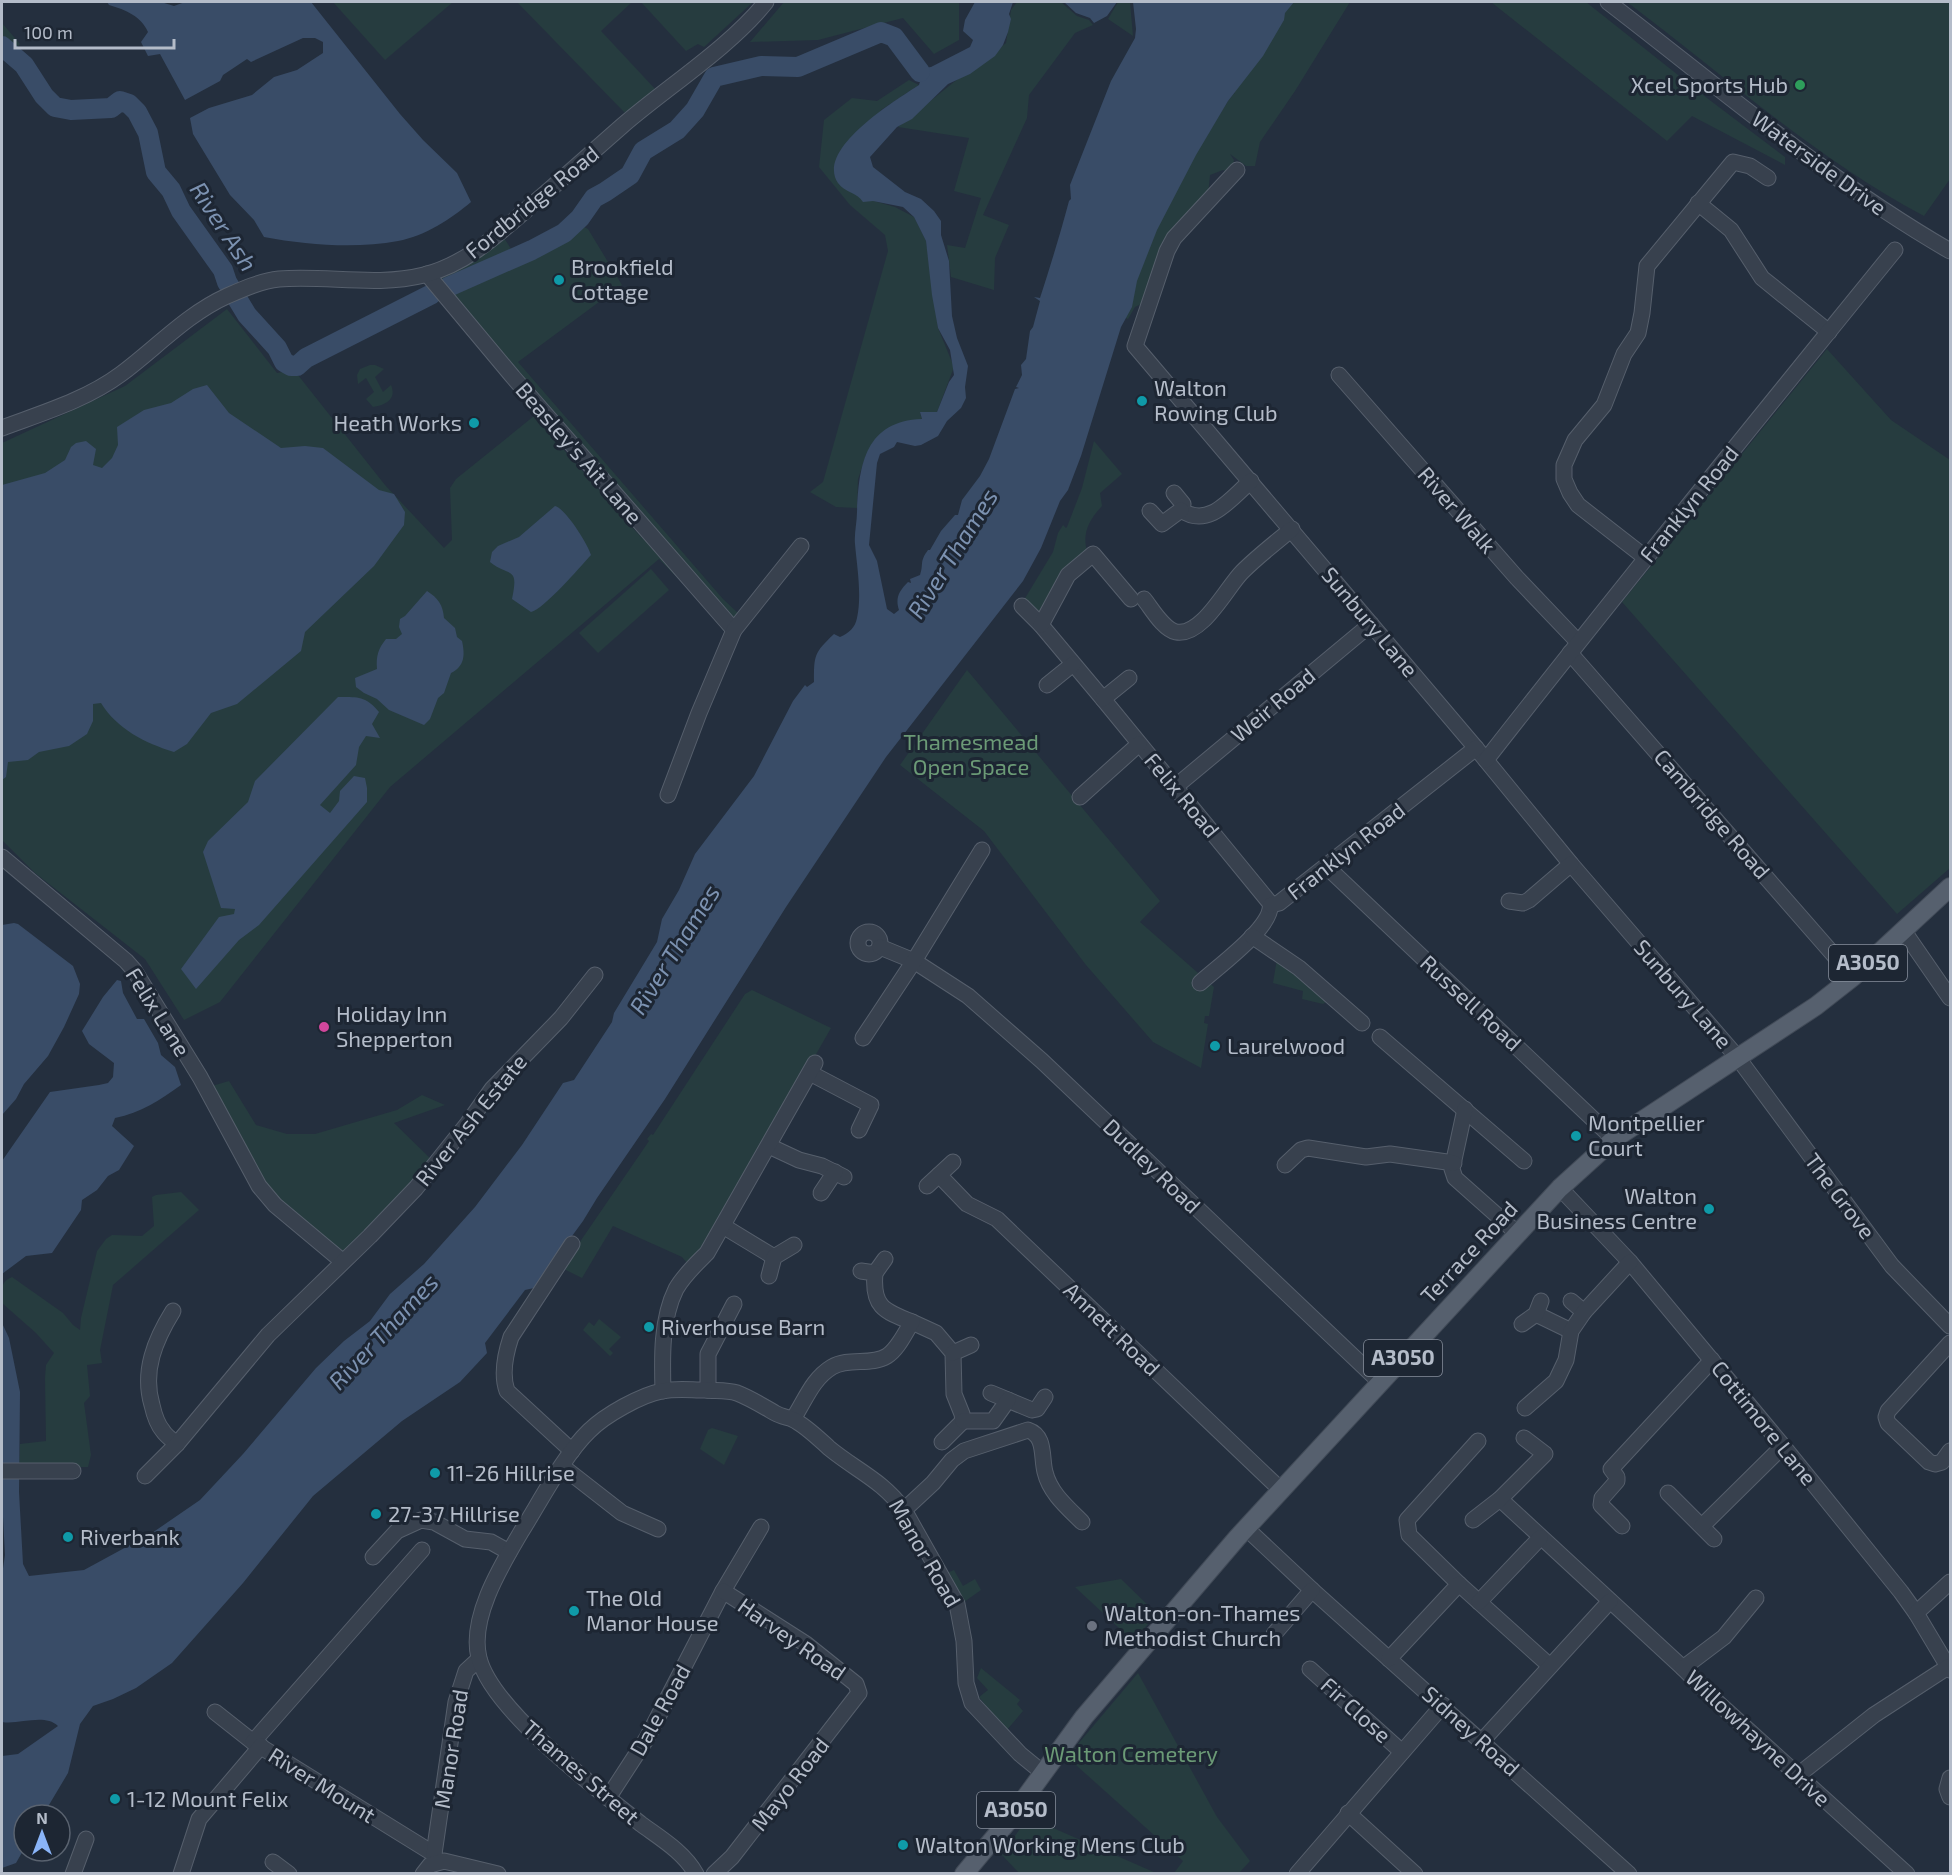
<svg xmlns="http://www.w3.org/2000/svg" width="1952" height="1875" viewBox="0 0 1952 1875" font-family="'Exo 2',sans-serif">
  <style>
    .green { fill: #263c3f }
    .water { fill: #394c67 }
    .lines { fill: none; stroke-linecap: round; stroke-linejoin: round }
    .river { stroke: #394c67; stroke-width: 20 }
    .minor-casing { stroke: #565f6c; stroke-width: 17 }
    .major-casing { stroke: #414a57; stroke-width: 20 }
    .minor { stroke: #38414e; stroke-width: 15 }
    .major { stroke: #56606e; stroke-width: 18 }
    .leisure-dot { fill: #2e9e5b; stroke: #1d2633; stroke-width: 2 }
    .culture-dot { fill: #0f9aa8; stroke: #1d2633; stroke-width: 2 }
    .hotel-dot { fill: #d1479c; stroke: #1d2633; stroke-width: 2 }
    .worship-dot { fill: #6b7280; stroke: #1d2633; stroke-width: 2 }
    .labels { text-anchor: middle; stroke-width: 6; stroke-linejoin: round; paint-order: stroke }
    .shield { fill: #1d2633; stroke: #878f9c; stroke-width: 1.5 }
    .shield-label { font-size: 21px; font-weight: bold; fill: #b4bcc9 }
    .poi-label { font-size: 22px; fill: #b4bcc9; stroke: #1d2633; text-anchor: start }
    .street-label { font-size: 22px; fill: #b4bcc9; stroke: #1d2633 }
    .park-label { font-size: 22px; fill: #6b9a76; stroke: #1d2633 }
    .water-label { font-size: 24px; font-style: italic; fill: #7c92b1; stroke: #1d2633 }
  </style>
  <rect width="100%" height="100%" fill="#242f3e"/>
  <g class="green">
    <polygon points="333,2 453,2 385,60"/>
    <polygon points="517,2 632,2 601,31 656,90 625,113"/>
    <polygon points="641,2 753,2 704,47 698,44 686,51"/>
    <polygon points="784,2 959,2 959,40 934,54 903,18 818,40 750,42"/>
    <polygon points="1017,2 1061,2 1077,16 1089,20 1093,25 1075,33 1029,95 1027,118 983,215 1009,225 995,258 994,290 951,277 947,245 965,248 981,198 954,191 969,138 898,127 954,82 1006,43 1011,10"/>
    <polygon points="1118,2 1130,2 1133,36 1108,19"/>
    <polygon points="1280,2 1350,2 1295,91 1260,142 1255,166 1246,166 1230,154 1234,160 1230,173 1223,170 1210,175 1208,195 1172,230 1151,299 1135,307 1128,319 1120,315 1153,223 1228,101 1234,93 1235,94 1232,87"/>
    <polygon points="1491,2 1586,2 1707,98 1785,157 1785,165 1692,116 1667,141"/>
    <path d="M1627 2H1950V179L1924 216C1816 159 1724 75 1627 2Z"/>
    <polygon points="2,23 20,44 11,54 2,46"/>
    <polygon points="909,80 919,85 881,110 860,197 895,207 914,217 926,241 938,328 954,367 937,412 920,413 922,419 866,455 858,479 857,508 836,507 810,492 823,482 888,251 885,235 850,205 819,167 824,120 852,98 877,101"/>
    <polygon points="568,219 588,229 622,285 518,362 723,599 738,613 724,631 692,593 659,559 390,787 220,1002 184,1020 145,959 35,873 2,840 2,443 125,386 227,309 277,373 294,370 385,485 444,548 452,540 450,488 456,479 534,416 645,542 432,280 502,235 513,252 559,230"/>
    <polygon points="1827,349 1891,420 1950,460 1950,868 1897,914 1622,602"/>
    <path d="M370 365H375L384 369 375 377 383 392 391 385C397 399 386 405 373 407L366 399 374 392 366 378 358 384 357 375 360 369Z"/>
    <path d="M1094 441 1122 474 1100 493 1102 506C1089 520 1082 533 1087 551L1064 572 1038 613 1024 600 1053 552 1058 533 1063 525 1066 528 1067 527 1082 488Z"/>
    <polygon points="651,569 669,590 598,653 579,633"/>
    <polygon points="967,670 1160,901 1140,922 1214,987 1209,1016 1205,1016 1204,1023 1208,1024 1201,1068 1153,1042 1086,965 984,831 900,765"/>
    <polygon points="1277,959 1327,999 1326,1002 1323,1004 1302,999 1303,991 1273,983"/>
    <polygon points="752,990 831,1028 721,1221 690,1263 687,1263 682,1257 613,1226 582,1278 562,1268 649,1141 647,1139 651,1134 653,1135 745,994"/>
    <polygon points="229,1081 256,1125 287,1134 315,1134 397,1110 422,1095 445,1105 394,1123 436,1164 342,1261 275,1205 205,1088"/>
    <path d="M181 1192 199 1210 113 1285 100 1350 102 1363 87 1365 90 1396 84 1403 91 1455 88 1467H19L20 1444 46 1441 45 1378 46 1365 54 1353 36 1333 2 1303C2 1289 0 1282 12 1277L63 1313 73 1325 80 1330 81 1318 97 1251 106 1239 112 1235 142 1236 154 1226 152 1197 156 1195Z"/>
    <polygon points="599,1319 621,1337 609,1349 613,1353 610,1356 583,1330 589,1322 594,1326"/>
    <polygon points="712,1428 738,1436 724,1465 700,1449 708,1430"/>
    <polygon points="954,1570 963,1586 975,1579 981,1590 964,1602 947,1573"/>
    <polygon points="1121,1579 1157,1614 1133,1641 1075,1587"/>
    <polygon points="981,1668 1020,1700 1017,1704 1023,1711 1006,1731 979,1697 988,1690 977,1678"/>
    <polygon points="1138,1673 1217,1817 1250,1861 1239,1873 1174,1873 1183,1861 1067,1757"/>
    <polygon points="1028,1817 1156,1873 1019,1873 1002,1855"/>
  </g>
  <g class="water">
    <path d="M107 2H161L174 6 185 2H311L400 114 423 140 457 173 471 202C451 219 425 236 398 241 356 249 307 245 264 237L254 220 230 195 193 134 190 118 209 108 252 95 274 77 297 70 323 53V42L315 38H303L251 62 247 59 223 75 220 81 185 100 160 54 148 56 141 42 148 32C141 16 126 10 109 5Z"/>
    <path d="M975 2H1013L1009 14 1011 19 1008 32 1003 45 995 56 970 74 948 84 912 119 897 127 870 157 873 167 905 192 921 199 934 211 941 221V235L949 261 952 316 957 338 968 366 965 387 966 398 961 408 947 421 938 436 921 445 915 446 897 442 894 447 880 454 877 463 869 545 877 561 887 609 894 614 899 610C895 598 899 591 908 582L911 583 910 579 920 575C924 564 919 562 928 550H930L941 531 955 515H958L962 500 980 476 989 459 1015 389 1019 388 1016 387 1022 375 1021 365 1026 359 1030 331 1033 327 1040 301 1034 297 1040 298C1050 267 1060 235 1069 201L1071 199 1070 185 1111 81 1135 38 1136 29 1133 2H1130H1294L1285 13 1284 20 1263 56 1228 101 1196 155 1157 230 1137 281 1132 307 1121 327 1081 456 1068 490 1060 501 1041 548 1023 581 886 757 786 907 665 1099 597 1198 583 1221 534 1288 525 1290 485 1343 487 1353 460 1382 402 1421 313 1496 243 1583 172 1663 136 1688 113 1699 93 1706 80 1724 68 1773 43 1815H24V1849L16 1863 2 1868V1756L18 1754 58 1726C44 1713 19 1725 2 1722V1575L5 1555 2 1498V1323L9 1338 20 1392 19 1492 23 1564 29 1576 84 1570 152 1533 200 1500 243 1454 316 1368 344 1341 370 1321 390 1294 424 1264 475 1207 522 1145 563 1083 574 1080 612 1022 614 1013 657 942 662 919 679 890 695 854 754 776 793 701 805 685 807 687 814 682C814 655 814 653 834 634L840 637C849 633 855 628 857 618 862 595 857 567 855 544 854 534 857 522 857 512 859 465 865 421 922 419L920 412H937L949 382 954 375 950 350 938 328 932 295 926 241 914 217 903 207 873 201 863 202C857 192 845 193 838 183 815 149 896 100 919 85L921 78 915 75 912 64 904 53 907 50 918 65 923 68 931 67 970 47 973 40 963 31 965 20Z"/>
    <polygon points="1064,2 1117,2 1107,16 1094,23 1090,18 1076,13"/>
    <path d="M207 385 229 413 281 448 305 446 323 448 379 490 394 494 405 512 404 525 374 566 305 632 301 651 237 704 211 713 187 744 174 752C145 743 117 729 101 703L93 704V721L87 734 69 746 39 752 28 760 8 762 6 777 2 780V485L45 473 65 460 71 447 76 443 86 441 96 449 93 465 102 468 112 458 118 445 117 427 144 410 171 403 193 389Z"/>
    <path d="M555 506C565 508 588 544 591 555 580 567 544 609 531 612L512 599C519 565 510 578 490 562L492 552 498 546 519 537Z"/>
    <path d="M427 591C438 598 443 605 444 618L455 628 457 637 462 641C465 655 465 666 451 673L444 693 438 698 430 719 424 725 389 710 377 699 364 693 356 687 355 678 377 669C376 656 378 649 386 639H396L402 634 399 627 400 619 405 616Z"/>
    <path d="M338 697C358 697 366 696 379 712L372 724 380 738 366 736 359 747 356 765 320 805 330 813 339 801 340 791 354 776 365 778 367 788V802L259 925 239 940 196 989 181 969 219 917 234 914 235 909 221 908 203 852 208 841 248 802 255 781Z"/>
    <polygon points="14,923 18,924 73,966 80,984 79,994 64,1027 48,1056 24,1084 16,1099 2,1115 2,925"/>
    <path d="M117 980 121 981 123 993 137 1019H144L158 1043 161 1055 175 1067 181 1085C160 1100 141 1113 115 1118L112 1126 134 1146 119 1170 108 1176 97 1190 82 1200 81 1210 52 1253 26 1256 2 1274V1161L50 1092 99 1085 108 1083 113 1077 114 1063 89 1044 82 1031 103 997Z"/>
  </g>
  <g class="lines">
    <g class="river">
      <polyline points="2,46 24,65 44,96 55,107 71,110 111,108 120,101 129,104 137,112 148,133 156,172 171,190 181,211 223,270 227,282 247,315 277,348 284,362 291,366 297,366 306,358 432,294"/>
      <polyline points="448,287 532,250 564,233 580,218 594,198 605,192 630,175 643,151 677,130 695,110 714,77 761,66 798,67 881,32 894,37 920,72"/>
    </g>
    <defs>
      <g id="minor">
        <path d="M1608 2C1720 88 1827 180 1950 251"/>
        <polyline points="1237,170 1174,238 1167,251 1135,346 1476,748 1571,864 1738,1058 1892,1266 1950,1326"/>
        <polyline points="1698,203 1731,230 1762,278 1829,332"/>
        <polyline points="427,274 513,377 734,630"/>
        <polyline points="1339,375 1517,578 1578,642"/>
        <path d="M2 428C42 413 86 400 121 374 156 348 187 314 227 296 243 289 261 281 279 279 327 275 376 287 424 275 464 265 495 237 526 210 558 183 590 154 622 126 667 87 729 48 766 2"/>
        <path d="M1174 493 1183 504 1181 510C1209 529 1230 499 1251 481"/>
        <polyline points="1150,511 1162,524 1181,510"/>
        <polyline points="1646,558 1578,505 1570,493 1564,479 1564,465 1575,440 1604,405 1624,354 1638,333 1642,313 1647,266 1733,162 1750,166 1768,178"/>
        <path d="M1144 599C1152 609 1163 629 1176 632 1202 637 1227 587 1242 572 1258 556 1275 543 1292 529"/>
        <path d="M1022 606 1041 625 1103 699 1270 903C1275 926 1217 967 1200 983"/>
        <polyline points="1041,625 1068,575 1093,554 1131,599"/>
        <polyline points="1570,653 1853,977"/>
        <polyline points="1047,685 1073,664"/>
        <polyline points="1103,699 1129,678"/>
        <path d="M1486 760C1620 588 1758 419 1895 250"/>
        <polyline points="1175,787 1371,624"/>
        <polyline points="668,795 699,713 734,630 801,546"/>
        <polyline points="1080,797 1139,744"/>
        <polyline points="2,857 126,961 134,970 200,1077 259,1186 275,1205 342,1261"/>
        <polyline points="1327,867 1614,1139"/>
        <polyline points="1509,901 1523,903 1529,900 1571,864"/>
        <polyline points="1271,905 1279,903 1476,748"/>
        <polyline points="1903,930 1950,998"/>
        <circle cx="869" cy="943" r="11"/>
        <polyline points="1252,936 1299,968 1362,1023"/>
        <polyline points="880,947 914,961 968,996 1042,1061 1380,1382"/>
        <polyline points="1380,1037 1524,1161"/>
        <polyline points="863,1038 914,961 982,850"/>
        <polyline points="810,1073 871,1105 859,1130"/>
        <polyline points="1465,1109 1452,1169 1455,1178 1518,1234"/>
        <polyline points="769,1146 799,1160 822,1166 844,1177"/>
        <polyline points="1285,1165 1301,1150 1308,1148 1366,1157 1390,1154 1454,1163"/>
        <polyline points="939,1175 967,1204 997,1219 1281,1490"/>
        <polyline points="927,1186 953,1162"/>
        <polyline points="1560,1188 1630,1262 1783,1446 1901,1592 1916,1613 1950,1670"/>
        <polyline points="821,1193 835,1172"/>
        <polyline points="723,1226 774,1257"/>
        <path d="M572 1244 511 1337C505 1355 501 1374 507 1391L572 1451"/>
        <polyline points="875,1273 885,1259"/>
        <polyline points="769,1276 774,1257 794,1245"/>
        <polyline points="1571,1301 1584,1312"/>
        <path d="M173 1311C155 1340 142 1371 152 1405 154 1414 157 1424 163 1431 166 1436 172 1440 177 1444"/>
        <polyline points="1536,1314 1571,1331"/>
        <polyline points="912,1322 936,1333 953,1353 954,1394 962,1414 963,1421 942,1442"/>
        <polyline points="1522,1324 1536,1314 1541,1301"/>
        <polyline points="1950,1343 1888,1411 1886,1417 1888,1423 1929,1462 1935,1464 1942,1462 1950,1451"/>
        <polyline points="953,1353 971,1345"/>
        <polyline points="708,1390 708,1354 734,1304"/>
        <path d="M663 1391C662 1358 661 1319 676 1289 684 1275 696 1264 707 1253L815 1063"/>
        <polyline points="991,1393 1032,1410 1037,1409 1045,1397"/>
        <polyline points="1525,1408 1556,1381 1566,1360 1571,1331 1584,1312 1630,1262"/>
        <path d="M793 1419C805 1401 812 1379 832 1367 849 1357 871 1366 887 1356 898 1349 905 1333 912 1322 883 1311 872 1306 875 1273L861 1271"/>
        <polyline points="963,1421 993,1421 1008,1400"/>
        <polyline points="1478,1441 1407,1520 1409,1535 1459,1584 1550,1666"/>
        <polyline points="563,1467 622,1513 658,1529"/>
        <polyline points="2,1471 73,1471"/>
        <polyline points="145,1476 177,1444 268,1335 370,1236 416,1188 468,1123 492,1089 561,1018 595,975"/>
        <polyline points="1668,1493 1714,1539"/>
        <polyline points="1500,1499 1683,1668 1716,1701 1907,1874"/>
        <path d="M904 1510 933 1483 952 1460 964 1451 1028 1430C1046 1436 1041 1457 1045 1472 1050 1493 1067 1507 1082 1522"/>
        <polyline points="1473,1520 1500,1499 1545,1454 1524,1438"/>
        <polyline points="1622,1526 1601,1505 1602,1498 1617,1481 1617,1477 1611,1469 1712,1360"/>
        <polyline points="1702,1526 1783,1446"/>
        <polyline points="1247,1529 1312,1590 1629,1874"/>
        <polyline points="373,1557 397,1531 421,1520 434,1522 465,1539 491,1542 509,1552"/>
        <polyline points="1479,1602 1540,1538"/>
        <polyline points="1916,1613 1950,1582"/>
        <polyline points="1274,1634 1312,1590"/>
        <polyline points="1389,1659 1459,1584"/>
        <polyline points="1683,1668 1724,1637 1756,1598"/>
        <polyline points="1310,1669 1402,1752"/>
        <polyline points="215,1712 253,1742 434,1854"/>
        <polyline points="1482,1741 1610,1601"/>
        <polyline points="253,1742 422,1550"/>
        <polyline points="1797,1776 1874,1715 1948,1667"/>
        <polyline points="1950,1778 1947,1789 1950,1797"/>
        <polyline points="608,1798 647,1738 723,1591 761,1527"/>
        <polyline points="1348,1813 1415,1874"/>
        <polyline points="273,1862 289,1874"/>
        <polyline points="435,1862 434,1854 456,1702 466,1671 479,1659"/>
        <polyline points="73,1874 86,1839"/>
        <polyline points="181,1874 199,1819 261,1746"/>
        <polyline points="423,1874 430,1865 444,1861 498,1874"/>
        <path d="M696 1874C684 1852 660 1838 641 1824 598 1790 492 1710 479 1658 469 1618 501 1566 521 1532 540 1502 564 1455 589 1431 605 1415 641 1395 662 1391 676 1388 691 1390 705 1390 715 1391 727 1390 737 1393 750 1398 763 1406 775 1413 780 1416 786 1417 792 1419 805 1425 818 1438 829 1448 857 1471 882 1480 904 1510L957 1604 964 1641 966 1683 972 1703 1020 1754 1042 1772"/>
        <polyline points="714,1874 732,1857 859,1693 856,1684 806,1644 723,1591"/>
        <polyline points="1297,1874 1443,1705"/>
      </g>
      <polyline id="major" points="964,1874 1009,1820 1084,1717 1237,1538 1560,1188 1614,1139 1816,1006 1853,977 1950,887"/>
    </defs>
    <use href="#minor" class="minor-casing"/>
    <use href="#major" class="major-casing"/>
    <use href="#minor" class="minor"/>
    <use href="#major" class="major"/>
  </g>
  <circle class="leisure-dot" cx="1800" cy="85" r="6"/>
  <g class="culture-dot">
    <circle cx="559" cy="280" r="6"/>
    <circle cx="1142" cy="401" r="6"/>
    <circle cx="474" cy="423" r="6"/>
    <circle cx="1215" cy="1046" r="6"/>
    <circle cx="1576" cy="1136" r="6"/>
    <circle cx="1709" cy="1209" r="6"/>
    <circle cx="649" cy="1327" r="6"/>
    <circle cx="435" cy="1473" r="6"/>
    <circle cx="376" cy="1514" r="6"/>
    <circle cx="68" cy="1537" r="6"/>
    <circle cx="574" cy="1611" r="6"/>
    <circle cx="115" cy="1799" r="6"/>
    <circle cx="903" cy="1845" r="6"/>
  </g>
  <circle class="hotel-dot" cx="324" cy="1027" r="6"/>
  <circle class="worship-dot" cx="1092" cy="1626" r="6"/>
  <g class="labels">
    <g class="shield">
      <rect x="1829" y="945" width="78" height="36" rx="4.5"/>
      <rect x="1364" y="1340" width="78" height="36" rx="4.5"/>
      <rect x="977" y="1792" width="78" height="36" rx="4.5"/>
    </g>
    <g class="shield-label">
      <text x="1868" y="970">A3050</text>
      <text x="1403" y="1365">A3050</text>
      <text x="1016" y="1817">A3050</text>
    </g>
    <g class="poi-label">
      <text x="1788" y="93" text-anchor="end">Xcel Sports Hub</text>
      <text x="571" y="275">Brookfield<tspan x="571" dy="25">Cottage</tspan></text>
      <text x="1154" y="396">Walton<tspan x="1154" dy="25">Rowing Club</tspan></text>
      <text x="462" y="431" text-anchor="end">Heath Works</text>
      <text x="336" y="1022">Holiday Inn<tspan x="336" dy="25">Shepperton</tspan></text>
      <text x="1227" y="1054">Laurelwood</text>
      <text x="1588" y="1131">Montpellier<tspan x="1588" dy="25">Court</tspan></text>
      <text x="1697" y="1204" text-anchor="end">Walton<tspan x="1697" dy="25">Business Centre</tspan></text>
      <text x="661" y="1335">Riverhouse Barn</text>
      <text x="447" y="1481">11-26 Hillrise</text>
      <text x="388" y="1522">27-37 Hillrise</text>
      <text x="80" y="1545">Riverbank</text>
      <text x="586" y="1606">The Old<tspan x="586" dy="25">Manor House</tspan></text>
      <text x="1104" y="1621">Walton-on-Thames<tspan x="1104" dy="25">Methodist Church</tspan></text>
      <text x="127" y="1807">1-12 Mount Felix</text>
      <text x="915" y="1853">Walton Working Mens Club</text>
    </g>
    <g class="street-label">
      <text transform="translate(1819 163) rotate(36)" y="8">Waterside Drive</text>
      <text transform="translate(532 202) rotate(-39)" y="8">Fordbridge Road</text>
      <text transform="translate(579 453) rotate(49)" y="8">Beasley's Ait Lane</text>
      <text transform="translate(1689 504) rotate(-51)" y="8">Franklyn Road</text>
      <text transform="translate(1457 510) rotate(49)" y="8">River Walk</text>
      <text transform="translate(1370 622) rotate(50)" y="8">Sunbury Lane</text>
      <text transform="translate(1273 705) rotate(-40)" y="8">Weir Road</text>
      <text transform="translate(1182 795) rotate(50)" y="8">Felix Road</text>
      <text transform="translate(1712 814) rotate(49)" y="8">Cambridge Road</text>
      <text transform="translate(1346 851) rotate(-38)" y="8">Franklyn Road</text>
      <text transform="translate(1683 994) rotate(49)" y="8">Sunbury Lane</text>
      <text transform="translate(1471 1003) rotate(43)" y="8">Russell Road</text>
      <text transform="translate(158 1012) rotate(58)" y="8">Felix Lane</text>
      <text transform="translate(471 1120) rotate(-51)" y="8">River Ash Estate</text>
      <text transform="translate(1152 1166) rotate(44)" y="8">Dudley Road</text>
      <text transform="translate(1840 1196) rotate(53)" y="8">The Grove</text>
      <text transform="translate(1469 1252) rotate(-47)" y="8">Terrace Road</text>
      <text transform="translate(1112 1329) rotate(44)" y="8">Annett Road</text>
      <text transform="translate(1764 1423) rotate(51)" y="8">Cottimore Lane</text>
      <text transform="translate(925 1553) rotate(60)" y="8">Manor Road</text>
      <text transform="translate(792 1639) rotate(35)" y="8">Harvey Road</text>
      <text transform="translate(660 1710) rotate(-61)" y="8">Dale Road</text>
      <text transform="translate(1356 1710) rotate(42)" y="8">Fir Close</text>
      <text transform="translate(1471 1731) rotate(42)" y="8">Sidney Road</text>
      <text transform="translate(1758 1738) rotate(43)" y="8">Willowhayne Drive</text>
      <text transform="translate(451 1749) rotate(-81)" y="8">Manor Road</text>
      <text transform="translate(581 1772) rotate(41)" y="8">Thames Street</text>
      <text transform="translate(790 1784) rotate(-52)" y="8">Mayo Road</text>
      <text transform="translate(322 1785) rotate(32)" y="8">River Mount</text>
    </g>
    <g class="park-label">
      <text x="971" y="750">Thamesmead<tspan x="971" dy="25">Open Space</tspan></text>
      <text x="1131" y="1762">Walton Cemetery</text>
    </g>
    <g class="water-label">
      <text transform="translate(223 227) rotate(57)" y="8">River Ash</text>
      <text transform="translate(953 554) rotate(-58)" y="8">River Thames</text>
      <text transform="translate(675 950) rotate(-58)" y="8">River Thames</text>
      <text transform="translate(384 1332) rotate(-47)" y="8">River Thames</text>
    </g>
  </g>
  <rect width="1952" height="1875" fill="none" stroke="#b4bcc9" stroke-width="6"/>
  <g transform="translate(42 1833)"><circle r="28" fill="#1d2633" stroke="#59626f" stroke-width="1.5"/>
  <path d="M0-4.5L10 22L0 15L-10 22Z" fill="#8ab4f8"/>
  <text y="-9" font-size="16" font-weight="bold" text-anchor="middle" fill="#b4bcc9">N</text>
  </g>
  <path d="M15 39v9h159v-9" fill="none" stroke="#b4bcc9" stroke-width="3"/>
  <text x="24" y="39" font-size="18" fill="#b4bcc9" stroke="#1d2633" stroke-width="4.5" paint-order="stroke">100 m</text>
</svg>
